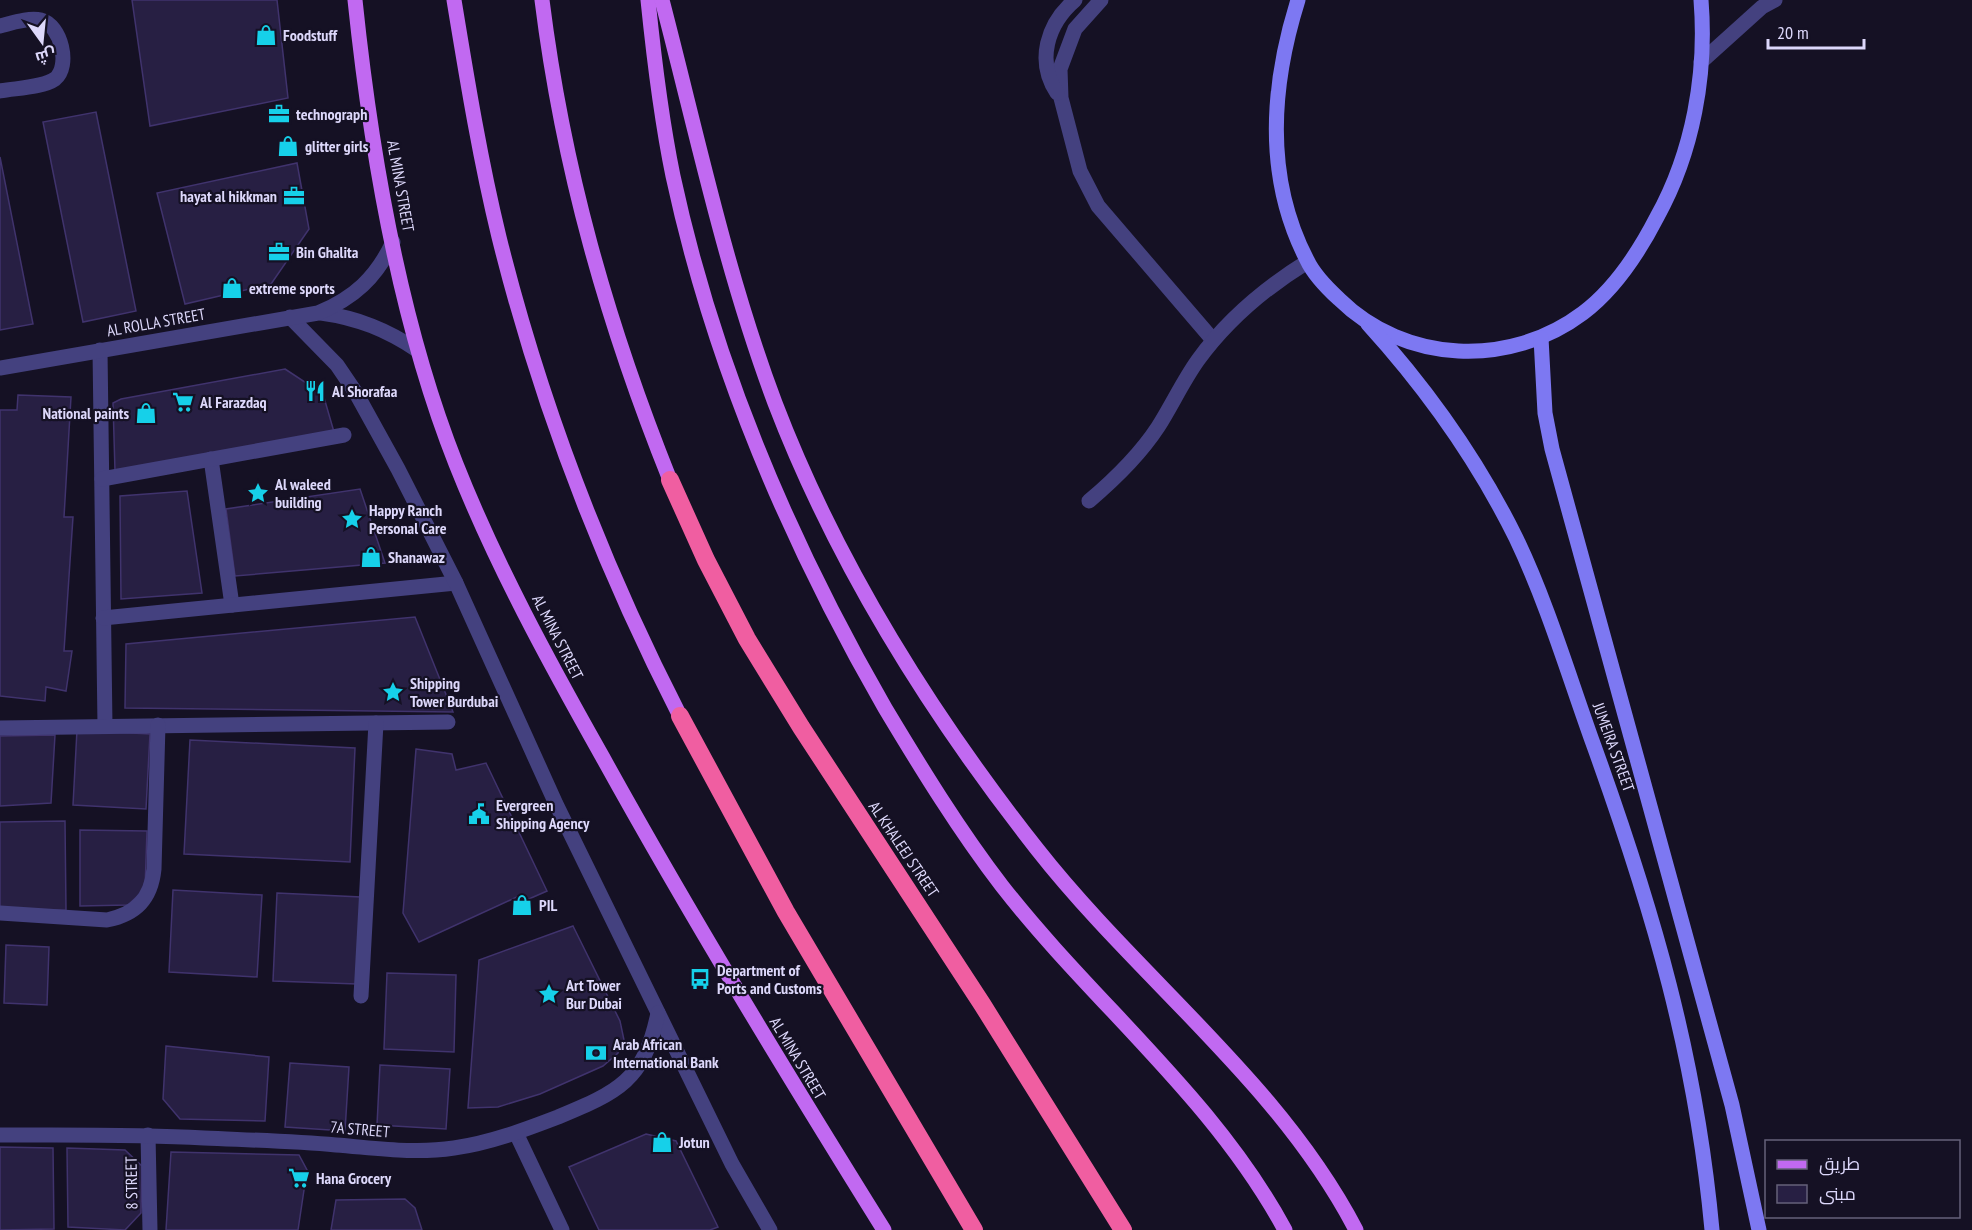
<svg xmlns="http://www.w3.org/2000/svg" width="1972" height="1230" viewBox="0 0 1972 1230" font-family="'PT Sans Narrow',Cairo,sans-serif">
  <style>
    .building { fill: #271f43; stroke: #40336d; stroke-width: 1.5 }
    .lines { fill: none; stroke-linecap: round; stroke-linejoin: round }
    .lane { stroke: #44417f; stroke-width: 15 }
    .street { stroke: #44417f; stroke-width: 15 }
    .secondary { stroke: #7d78f2; stroke-width: 15 }
    .primary { stroke: #c169f1; stroke-width: 15 }
    .highway { stroke: #f05ea1; stroke-width: 18 }
    .labels { text-anchor: middle; stroke-width: 4.5; stroke-linejoin: round; paint-order: stroke }
    .poi-label { font-size: 16px; font-weight: bold; fill: #ddd8fb; stroke: #151124; text-anchor: start }
    .street-label { font-size: 16px; fill: #ddd8fb; stroke: #151124 }
  </style>
  <rect width="100%" height="100%" fill="#151124"/>
  <g class="building">
    <polygon points="132,0 277,0 288,98 150,126"/>
    <polygon points="96,112 136,311 83,322 43,122"/>
    <polygon points="0,157 33,324 0,330"/>
    <polygon points="297,163 309,229 271,284 185,304 157,193"/>
    <polygon points="285,369 323,394 334,432 115,471 113,403 121,399"/>
    <polygon points="18,395 71,397 64,517 73,517 64,651 72,651 66,691 46,687 45,701 0,696 0,410 17,410"/>
    <polygon points="360,489 385,563 235,576 226,509"/>
    <polygon points="187,491 202,593 121,599 120,496"/>
    <polygon points="415,617 453,712 125,708 126,644"/>
    <polygon points="77,730 150,734 146,809 73,805"/>
    <polygon points="55,735 51,803 0,806 0,736"/>
    <polygon points="190,740 355,748 350,862 184,854"/>
    <polygon points="416,749 452,754 456,770 486,763 547,891 522,902 519,896 419,942 403,913"/>
    <polygon points="65,821 66,910 0,911 0,822"/>
    <polygon points="80,830 147,831 145,889 128,905 80,906"/>
    <polygon points="173,890 262,895 257,977 169,972"/>
    <polygon points="277,893 361,897 357,984 273,981"/>
    <polygon points="573,926 620,1021 624,1040 618,1053 603,1066 540,1094 498,1107 468,1108 479,960"/>
    <polygon points="6,945 49,947 47,1005 4,1003"/>
    <polygon points="387,973 456,975 454,1052 384,1049"/>
    <polygon points="166,1046 269,1057 265,1121 180,1119 163,1099"/>
    <polygon points="290,1063 349,1067 345,1131 285,1127"/>
    <polygon points="380,1065 450,1069 446,1129 377,1125"/>
    <polygon points="646,1134 676,1141 718,1227 710,1230 599,1230 569,1167"/>
    <polygon points="0,1147 53,1148 54,1229 0,1230"/>
    <polygon points="67,1148 125,1150 142,1166 141,1213 125,1230 68,1227"/>
    <polygon points="171,1152 299,1155 307,1170 298,1230 166,1230"/>
    <polygon points="405,1199 415,1208 422,1230 331,1230 336,1200"/>
  </g>
  <g class="lines">
    <g class="lane">
      <polyline points="1101,0 1075,29 1060,69 1061,98 1080,171 1098,206 1213,340"/>
      <path d="M0 26C12 23 29 17 41 20 61 25 71 66 55 79 42 88 15 88 0 91"/>
      <path d="M1057 93C1036 61 1047 24 1075 0"/>
      <polyline points="100,350 105,726"/>
      <polyline points="211,459 232,605"/>
      <polyline points="102,479 344,435"/>
      <path d="M1089 501C1115 479 1139 456 1158 427 1172 405 1183 381 1198 360 1228 319 1265 288 1307 262"/>
      <polyline points="103,618 456,583"/>
      <polyline points="0,728 448,722"/>
      <path d="M0 913 107 920C136 914 151 899 154 869L158 725"/>
      <polyline points="361,996 376,723"/>
      <polyline points="516,1133 562,1230"/>
      <polyline points="148,1135 150,1230"/>
    </g>
    <g class="street">
      <polyline points="1701,62 1762,7 1775,0"/>
      <path d="M321 313C358 318 387 330 417 350"/>
      <polyline points="290,317 337,365 356,393 398,469 456,583 556,804 732,1164 770,1230"/>
      <path d="M0 368 318 313C354 298 376 278 393 242"/>
      <path d="M0 1135C68 1135 136 1134 204 1138 248 1140 292 1141 336 1145 376 1148 414 1154 454 1148 490 1143 524 1130 558 1117 618 1092 644 1081 658 1013"/>
    </g>
    <g class="secondary">
      <path d="M1298 0C1271 86 1264 177 1307 260 1314 275 1327 288 1339 299 1405 364 1510 368 1583 313 1615 289 1639 252 1657 217 1693 152 1707 74 1701 0"/>
      <path d="M1368 324C1427 389 1477 459 1516 538 1548 605 1569 677 1594 746 1653 910 1696 1056 1712 1230"/>
      <polyline points="1541,338 1545,413 1552,449 1732,1105 1759,1230"/>
    </g>
    <g class="primary">
      <path d="M355 0C371 154 399 320 456 464 496 565 549 662 602 756 691 917 787 1074 884 1230"/>
      <path d="M454 0C467 79 480 159 499 237 541 406 601 562 680 716"/>
      <path d="M542 0C563 168 607 323 670 480"/>
      <path d="M648 0C654 59 661 118 673 176 713 362 790 543 885 708 921 768 959 830 1002 886 1094 1004 1213 1097 1285 1230"/>
      <path d="M662 0C697 134 726 273 775 403 837 565 930 713 1037 849 1139 979 1279 1082 1356 1230"/>
    </g>
    <g class="highway">
      <polyline points="670,480 706,560 747,639 801,727 982,1004 1123,1230"/>
      <polyline points="680,716 786,912 974,1230"/>
    </g>
  </g>
  <defs>
    <symbol id="shop-bare" viewBox="-9 -9 18 18"><path d="M-5-2.5h2.3a2.7 3.5 0 0 1 5.4 0H5L5.5 6h-11ZM-1.5-2.5h3a1.5 2.3 0 0 0-3 0Z" fill="#16d0e9" stroke="#151124" stroke-width="2.5" paint-order="stroke"/></symbol>
    <symbol id="office-bare" viewBox="-9 -9 18 18"><path d="M-6-3h4V-5.5h4V-3h4V5H-6ZM-1-4.5V-3h2v-1.5ZM-6 0V1H6V0Z" fill="#16d0e9" stroke="#151124" stroke-width="2.5" paint-order="stroke"/></symbol>
    <symbol id="restaurant-bare" viewBox="-9 -9 18 18"><path d="M-5-6h1v4h1v-4h1v4h1v-4h1v5L-1.5 .5V6h-2V.5L-5-1ZM5-6V6H3V1.5H1.5Q1.5-4 5-6Z" fill="#16d0e9" stroke="#151124" stroke-width="2.5" paint-order="stroke"/></symbol>
    <symbol id="supermarket-bare" viewBox="-9 -9 18 18"><path d="M-6-5.5h2.5l.6 2H6L4.5 2H-2.5L-4.4-4H-6ZM-1.5 3.2a1.3 1.3 0 1 0 .1 0ZM3 3.2a1.3 1.3 0 1 0 .1 0Z" fill="#16d0e9" stroke="#151124" stroke-width="2.5" paint-order="stroke"/></symbol>
    <symbol id="sight-bare" viewBox="-9 -9 18 18"><path d="M0-6L1.8-2.2L6-1.7L2.9 1.2L3.7 5.4L0 3.3L-3.7 5.4L-2.9 1.2L-6-1.7L-1.8-2.2Z" fill="#16d0e9" stroke="#151124" stroke-width="2.5" paint-order="stroke"/></symbol>
    <symbol id="civic-bare" viewBox="-9 -9 18 18"><path d="M-.6-6.5H3V-4.5H.6V-3L4-1V1h2V6H-6V1h2V-1L-.6-3ZM-1.2 2.5V6h2.4V2.5Z" fill="#16d0e9" stroke="#151124" stroke-width="2.5" paint-order="stroke"/></symbol>
    <symbol id="bus-bare" viewBox="-9 -9 18 18"><path d="M-5-6H5V4H4V6H2V4H-2V6H-4V4H-5ZM-3.5-4V0h7V-4ZM-3.5 1.2v1.5H-2V1.2ZM2 1.2v1.5H3.5V1.2Z" fill="#16d0e9" stroke="#151124" stroke-width="2.5" paint-order="stroke"/></symbol>
    <symbol id="bank-bare" viewBox="-9 -9 18 18"><path d="M-6-4H6V4H-6ZM0-2.3a2.3 2.3 0 1 0 0 4.6a2.3 2.3 0 1 0 0-4.6Z" fill="#16d0e9" stroke="#151124" stroke-width="2.5" paint-order="stroke"/></symbol>
  </defs>
  <g fill-rule="evenodd">
    <use href="#shop-bare" x="251" y="20" width="30" height="30"/>
    <use href="#office-bare" x="264" y="99" width="30" height="30"/>
    <use href="#shop-bare" x="273" y="131" width="30" height="30"/>
    <use href="#office-bare" x="279" y="181" width="30" height="30"/>
    <use href="#office-bare" x="264" y="237" width="30" height="30"/>
    <use href="#shop-bare" x="217" y="273" width="30" height="30"/>
    <use href="#restaurant-bare" x="300" y="376" width="30" height="30"/>
    <use href="#supermarket-bare" x="168" y="387" width="30" height="30"/>
    <use href="#shop-bare" x="131" y="398" width="30" height="30"/>
    <use href="#sight-bare" x="243" y="478" width="30" height="30"/>
    <use href="#sight-bare" x="337" y="504" width="30" height="30"/>
    <use href="#shop-bare" x="356" y="542" width="30" height="30"/>
    <use href="#sight-bare" x="378" y="677" width="30" height="30"/>
    <use href="#civic-bare" x="464" y="799" width="30" height="30"/>
    <use href="#shop-bare" x="507" y="890" width="30" height="30"/>
    <use href="#bus-bare" x="685" y="964" width="30" height="30"/>
    <use href="#sight-bare" x="534" y="979" width="30" height="30"/>
    <use href="#bank-bare" x="581" y="1038" width="30" height="30"/>
    <use href="#shop-bare" x="647" y="1127" width="30" height="30"/>
    <use href="#supermarket-bare" x="284" y="1163" width="30" height="30"/>
  </g>
  <g class="labels">
    <g class="poi-label">
      <text x="283" y="41">Foodstuff</text>
      <text x="296" y="120">technograph</text>
      <text x="305" y="152">glitter girls</text>
      <text x="277" y="202" text-anchor="end">hayat al hikkman</text>
      <text x="296" y="258">Bin Ghalita</text>
      <text x="249" y="294">extreme sports</text>
      <text x="332" y="397">Al Shorafaa</text>
      <text x="200" y="408">Al Farazdaq</text>
      <text x="129" y="419" text-anchor="end">National paints</text>
      <text x="275" y="490">Al waleed<tspan x="275" dy="18">building</tspan></text>
      <text x="369" y="516">Happy Ranch<tspan x="369" dy="18">Personal Care</tspan></text>
      <text x="388" y="563">Shanawaz</text>
      <text x="410" y="689">Shipping<tspan x="410" dy="18">Tower Burdubai</tspan></text>
      <text x="496" y="811">Evergreen<tspan x="496" dy="18">Shipping Agency</tspan></text>
      <text x="539" y="911">PIL</text>
      <text x="717" y="976">Department of<tspan x="717" dy="18">Ports and Customs</tspan></text>
      <text x="566" y="991">Art Tower<tspan x="566" dy="18">Bur Dubai</tspan></text>
      <text x="613" y="1050">Arab African<tspan x="613" dy="18">International Bank</tspan></text>
      <text x="679" y="1148">Jotun</text>
      <text x="316" y="1184">Hana Grocery</text>
    </g>
    <g class="street-label">
      <text transform="translate(401 186) rotate(80)" y="6">AL MINA STREET</text>
      <text transform="translate(156 322) rotate(-10)" y="6">AL ROLLA STREET</text>
      <text transform="translate(558 637) rotate(63)" y="6">AL MINA STREET</text>
      <text transform="translate(1614 747) rotate(70)" y="6">JUMEIRA STREET</text>
      <text transform="translate(904 849) rotate(56)" y="6">AL KHALEEJ STREET</text>
      <text transform="translate(798 1058) rotate(59)" y="6">AL MINA STREET</text>
      <text transform="translate(360 1129) rotate(5)" y="6">7A STREET</text>
      <text transform="translate(131 1183) rotate(-91)" y="6">8 STREET</text>
    </g>
  </g>
  <rect x="1765" y="1140" width="195" height="78" fill="#151124" stroke="#65617a" stroke-width="1.5"/>
  <rect x="1777" y="1160" width="30" height="9" fill="#c169f1" stroke="#65617a" stroke-width="1.5"/>
  <text x="1819" y="1170" font-size="18" fill="#ddd8fb">طريق</text>
  <rect x="1777" y="1185" width="30" height="18" fill="#271f43" stroke="#65617a" stroke-width="1.5"/>
  <text x="1819" y="1200" font-size="18" fill="#ddd8fb">مبنى</text>
  <g transform="translate(42 42) rotate(165)" stroke="#151124" stroke-width="4.5" paint-order="stroke">
  <path d="M0-4.5L10 22L0 15L-10 22Z" fill="#ddd8fb"/>
  <text y="-9" font-size="16" font-weight="bold" text-anchor="middle" fill="#ddd8fb">ش</text>
  </g>
  <path d="M1768 39v9h96v-9" fill="none" stroke="#ddd8fb" stroke-width="3"/>
  <text x="1777" y="39" font-size="18" fill="#ddd8fb" stroke="#151124" stroke-width="4.5" paint-order="stroke">20 m</text>
</svg>
